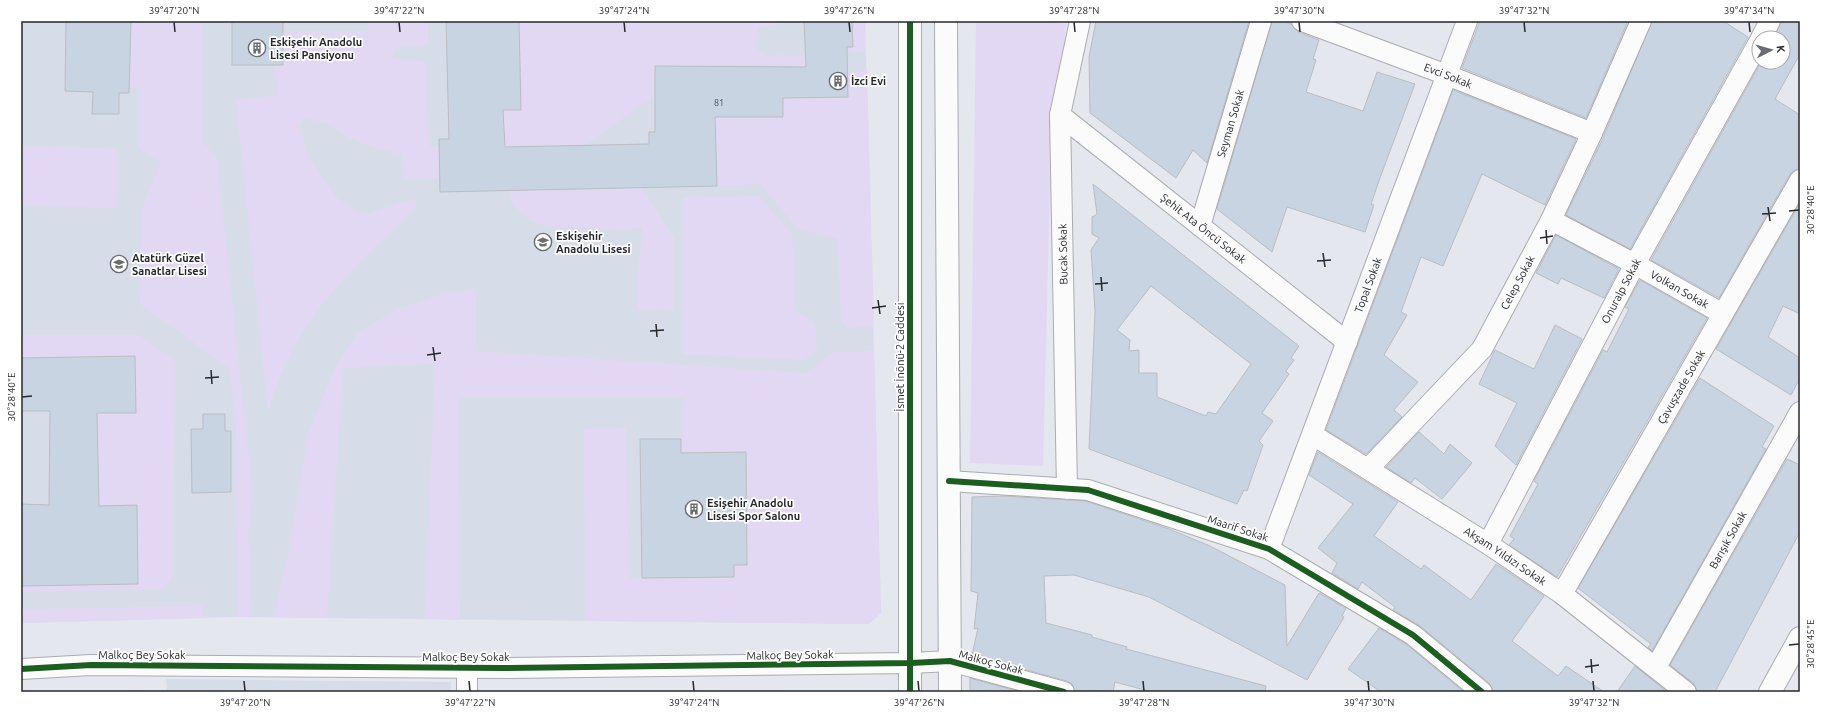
<svg xmlns="http://www.w3.org/2000/svg" width="1821" height="713" viewBox="0 0 1821 713" font-family="Ubuntu,sans-serif">
  <style>
    .built { fill: #d7dce9 }
    .green { fill: #e2d8f3 }
    .building { fill: #c8d4e1; stroke: #babdc1; fill-rule: evenodd }
    .lines { fill: none; stroke-linecap: round; stroke-linejoin: round }
    .street-casing { stroke: #aaacb1; stroke-width: 22 }
    .secondary-casing { stroke: #aaacb1; stroke-width: 24 }
    .primary-casing { stroke: #aaacb1; stroke-width: 24 }
    .street { stroke: #fbfbfc; stroke-width: 20 }
    .secondary { stroke: #fbfbfc; stroke-width: 22 }
    .primary { stroke: #fbfbfc; stroke-width: 22 }
    .cycleway-casing { stroke: #fff; stroke-width: 8 }
    .cycleway { stroke: #1b5e20; stroke-width: 6 }
    .ticks { fill: none; stroke: #26282c; stroke-width: 1.5 }
    .labels { text-anchor: middle; stroke-width: 3.5; stroke-linejoin: round; paint-order: stroke }
    .number-label { font-size: 9px; fill: #4e5359 }
    .poi-label { font-size: 11px; font-weight: bold; fill: #26282c; stroke: #fff; text-anchor: start }
    .street-label { font-size: 11px; fill: #26282c; stroke: #fff }
    .neatline { fill: none; stroke: #26282c; stroke-width: 1.5 }
    .ticks-label { font-size: 10px; text-anchor: middle; fill: #26282c }
  </style>
  <rect width="100%" height="100%" fill="#e4e7ee"/>
  <g class="built">
    <polygon points="21,21 865,21 881,613 869,624 237,617 21,623"/>
    <polygon points="166,679 451,682 451,692 167,692"/>
  </g>
  <g class="green">
    <polygon points="131,21 201,21 202,141 217,159 253,497 248,532 252,617 237,617 236,423 230,369 140,304 141,210 161,163 139,148 139,89 129,88"/>
    <path d="M368 21H428V46L397 47 392 58 425 62 429 146 439 145V178H404L402 154 378 149 352 139 328 124 304 118 300 127 310 160 336 197 362 215 414 199 417 206C383 241 345 274 316 312 293 341 279 376 268 410L236 99 278 95 274 65 283 31H368Z"/>
    <polygon points="519,21 781,21 780,24 758,28 755,46 764,56 779,55 807,57 812,87 812,98 848,97 847,74 867,70 874,326 848,328 841,320 838,239 799,229 760,184 717,186 716,147 705,117 783,117 783,66 655,66 655,96 584,145 505,147 503,110 521,110"/>
    <polygon points="852,21 865,21 866,52 853,52 845,47 853,46"/>
    <polygon points="976,21 1043,21 1066,24 1050,184 1043,466 970,463"/>
    <polygon points="21,145 118,149 116,208 21,206"/>
    <polygon points="641,188 674,237 674,310 638,309 638,276 642,228 619,230 549,227 530,221 513,205 509,190"/>
    <polygon points="759,196 792,235 796,312 815,323 817,349 805,360 683,354 683,198"/>
    <polygon points="476,289 476,351 807,373 834,352 874,351 881,613 869,624 585,621 584,429 626,428 629,578 734,577 734,565 747,565 746,452 681,453 684,397 459,397 460,620 425,619 435,364 343,368 327,618 274,617 292,535 308,435 333,372 357,334 399,308 448,293"/>
    <polygon points="21,335 139,335 175,361 173,575 163,589 21,592 21,586 138,583 137,505 99,506 97,413 136,413 135,356 21,358"/>
    <polygon points="203,606 203,618 21,623 21,609"/>
  </g>
  <g class="building">
    <polygon points="66,21 131,21 129,93 119,93 119,114 92,114 93,92 65,91"/>
    <rect x="232" y="21" width="51" height="44"/>
    <polygon points="446,21 519,21 521,110 503,110 505,147 649,144 649,132 655,132 655,66 806,67 804,21 852,21 853,47 847,47 848,97 783,98 783,117 715,117 717,186 440,192 439,139 449,139"/>
    <polygon points="1096,21 1249,21 1207,163 1193,150 1176,178 1090,113 1089,57"/>
    <polygon points="1272,21 1282,21 1291,24 1298,32 1319,40 1313,59 1316,60 1306,92 1363,111 1377,72 1415,84 1380,178 1371,204 1374,205 1365,232 1287,207 1272,252 1217,209"/>
    <polygon points="1480,21 1628,21 1586,118 1462,68"/>
    <polygon points="1652,21 1723,21 1748,37 1630,249 1566,215 1603,138"/>
    <polygon points="1781,21 1800,21 1800,54 1775,99 1800,115 1800,169 1795,170 1790,174 1719,298 1651,260 1761,62 1783,62 1783,38 1774,38"/>
    <polygon points="1453,90 1576,139 1545,205 1482,174 1443,266 1421,257 1401,312 1407,315 1384,355 1418,382 1394,410 1402,417 1366,454 1326,430"/>
    <path d="M1093 184 1299 346 1291 358 1294 360 1286 371 1289 374 1262 413 1273 421 1259 441 1263 445 1247 491 1244 490 1237 504 1089 449 1095 311 1091 250 1099 238 1092 234V217L1097 214ZM1151 286 1251 364 1216 414 1208 412 1206 416 1157 397V373H1139V350L1129 351 1130 340 1117 330Z"/>
    <polygon points="1800,203 1800,314 1783,306 1768,337 1800,358 1800,378 1791,395 1716,349"/>
    <polygon points="1556,235 1619,269 1604,298 1561,278 1558,284 1536,273"/>
    <polygon points="1640,280 1707,318 1557,577 1509,545 1514,539 1510,536 1538,484 1534,481 1603,350 1607,352 1629,309 1625,307"/>
    <polygon points="1555,325 1582,339 1516,465 1495,446 1517,403 1479,384 1495,350 1534,369"/>
    <polygon points="135,356 136,413 97,413 99,506 137,505 138,584 21,586 21,504 49,505 50,411 21,411 21,358"/>
    <polygon points="1700,378 1774,426 1762,447 1766,449 1652,651 1648,647 1651,644 1578,588"/>
    <polygon points="203,414 225,414 225,431 231,431 231,492 192,493 191,429 203,429"/>
    <polygon points="1419,432 1444,454 1450,444 1472,463 1442,499 1415,478 1411,483 1386,467"/>
    <polygon points="640,439 681,439 681,453 746,452 747,565 734,565 734,577 642,578"/>
    <polygon points="1318,452 1398,502 1374,536 1421,569 1424,565 1471,600 1496,564 1544,596 1512,641 1558,676 1566,666 1604,692 1493,692 1489,683 1420,626 1393,610 1395,607 1362,582 1358,589 1332,573 1337,563 1318,548 1353,504 1309,475"/>
    <polygon points="1787,459 1800,465 1800,532 1715,692 1697,692 1693,683 1670,665"/>
    <polygon points="1003,496 1086,501 1169,529 1210,546 1285,585 1287,646 1319,593 1346,608 1342,616 1344,617 1307,680 1149,597 1074,575 1044,576 1046,623 1092,635 1092,637 1127,647 1126,649 1266,686 1265,692 1152,692 1115,682 1113,692 1075,692 1072,684 1067,681 972,655 978,628 974,629 978,593 971,591 972,497"/>
    <polygon points="1379,628 1406,644 1464,692 1381,692 1348,669"/>
    <polygon points="1635,666 1667,692 1617,692"/>
    <polygon points="970,678 1020,692 970,692"/>
  </g>
  <g class="lines">
    <defs>
      <g id="street">
        <path id="s1" d="M1302 21 1447 75 1592 133"/>
        <polyline points="1761,38 1770,21"/>
        <path id="s2" d="M1060 115 1347 342"/>
        <path id="s3" d="M1551 220 1635 264 1723 314"/>
        <path id="s4" d="M1200 226 1261 21"/>
        <path id="s5" d="M1313 435 1488 544 1562 594 1686 692"/>
        <path id="s6" d="M1368 469 1482 349 1551 220 1592 133 1641 21"/>
        <polyline points="949,481 1088,490 1269,549 1413,635 1482,692"/>
        <polyline points="1067,489 1060,115 1080,21"/>
        <path id="s7" d="M1488 544 1635 264 1759 42"/>
        <path id="s8" d="M1269 549 1467 21"/>
        <path id="s9" d="M1562 594 1800 180"/>
        <polyline points="467,667 467,692"/>
        <path id="s10" d="M1656 667 1800 412"/>
        <polyline points="21,669 91,665 502,668 911,663 950,661 1064,692"/>
      </g>
      <polyline id="secondary" points="1770,692 1800,638"/>
      <g id="primary">
        <polyline points="946,21 950,692"/>
        <polyline points="910,692 910,21"/>
      </g>
    </defs>
    <use href="#street" class="street-casing"/>
    <use href="#secondary" class="secondary-casing"/>
    <use href="#primary" class="primary-casing"/>
    <use href="#street" class="street"/>
    <use href="#secondary" class="secondary"/>
    <use href="#primary" class="primary"/>
    <defs>
      <g id="cycleway">
        <polyline points="949,481 1088,490 1269,549 1413,635 1482,692"/>
        <polyline points="21,669 91,665 502,668 911,663 950,661 1064,692"/>
        <polyline points="910,692 910,21"/>
      </g>
    </defs>
    <use href="#cycleway" class="cycleway-casing"/>
    <use href="#cycleway" class="cycleway"/>
  </g>
  <path class="ticks" d="M174 22 175 32M399 22 400 32M624 22 625 32M849 22 850 32M1074 22 1075 32M1299 22 1300 32M1524 22 1525 32M1749 22 1750 32M1768 207 1770 221M1789 211 1799 210M1762 214 1776 213M1546 230 1547 244M1540 238 1553 236M1323 253 1325 267M1317 261 1331 260M1101 277 1102 291M1095 284 1108 283M878 300 880 314M872 308 886 306M656 324 657 337M650 331 664 330M433 347 435 361M427 355 441 353M211 370 212 384M205 378 219 377M22 397 32 396M1789 645 1799 644M1591 659 1592 673M1585 667 1599 665M244 681 245 691M469 681 470 691M693 681 694 691M918 681 919 691M1143 681 1144 691M1368 681 1369 691M1593 681 1594 691"/>
  <defs>
    <symbol id="building-ring" viewBox="-11 -11 22 22"><circle r="9.5" fill="#fff" stroke="#686b70" stroke-width="1.5"/><path d="M-4-6H4V6H1V3H-1V6H-4ZM-2.5-4.3h1.7v1.8h-1.7ZM.8-4.3h1.7v1.8H.8ZM-2.5-1h1.7V.8h-1.7ZM.8-1h1.7V.8H.8Z" fill="#686b70"/></symbol>
    <symbol id="school-ring" viewBox="-11 -11 22 22"><circle r="9.5" fill="#fff" stroke="#686b70" stroke-width="1.5"/><path d="M0-5L7-2L0 1L-7-2ZM-4 1L0 2.5L4 1V4Q0 6-4 4Z" fill="#686b70"/></symbol>
  </defs>
  <g fill-rule="evenodd">
    <use href="#building-ring" x="247" y="38" width="20" height="20"/>
    <use href="#building-ring" x="828" y="71" width="20" height="20"/>
    <use href="#school-ring" x="533" y="232" width="20" height="20"/>
    <use href="#school-ring" x="109" y="254" width="20" height="20"/>
    <use href="#building-ring" x="684" y="499" width="20" height="20"/>
  </g>
  <g class="labels">
    <g class="number-label">
      <text x="719" y="106">81</text>
    </g>
    <g class="poi-label">
      <text x="270" y="46">Eskişehir Anadolu<tspan x="270" dy="13">Lisesi Pansiyonu</tspan></text>
      <text x="851" y="85">İzci Evi</text>
      <text x="556" y="240">Eskişehir<tspan x="556" dy="13">Anadolu Lisesi</tspan></text>
      <text x="132" y="262">Atatürk Güzel<tspan x="132" dy="13">Sanatlar Lisesi</tspan></text>
      <text x="707" y="507">Esişehir Anadolu<tspan x="707" dy="13">Lisesi Spor Salonu</tspan></text>
    </g>
    <g class="street-label">
      <text dy="4" stroke="none"><textPath href="#s1" startOffset="156">Evci Sokak</textPath></text>
      <text dy="4" stroke="none"><textPath href="#s4" startOffset="107">Seyman Sokak</textPath></text>
      <text dy="4" stroke="none"><textPath href="#s2" startOffset="183">Şehit Ata Öncü Sokak</textPath></text>
      <text transform="translate(1063 254) rotate(-91)" y="4">Bucak Sokak</text>
      <text dy="4" stroke="none"><textPath href="#s6" startOffset="241">Celep Sokak</textPath></text>
      <text dy="4" stroke="none"><textPath href="#s8" startOffset="282">Topal Sokak</textPath></text>
      <text dy="4" stroke="none"><textPath href="#s3" startOffset="146">Volkan Sokak</textPath></text>
      <text dy="4" stroke="none"><textPath href="#s7" startOffset="286">Onuralp Sokak</textPath></text>
      <text transform="translate(900 357) rotate(-90)" y="4">İsmet İnönü-2 Caddesi</text>
      <text dy="4" stroke="none"><textPath href="#s9" startOffset="239">Çavuşzade Sokak</textPath></text>
      <text transform="translate(1238 528) rotate(18)" y="4">Maarif Sokak</text>
      <text dy="4" stroke="none"><textPath href="#s10" startOffset="146">Barışık Sokak</textPath></text>
      <text dy="4" stroke="none"><textPath href="#s5" startOffset="227">Akşam Yıldızı Sokak</textPath></text>
      <text x="142" y="659">Malkoç Bey Sokak</text>
      <text transform="translate(790 655) rotate(-1)" y="4">Malkoç Bey Sokak</text>
      <text x="466" y="661">Malkoç Bey Sokak</text>
      <text transform="translate(991 662) rotate(15)" y="4">Malkoç Sokak</text>
    </g>
  </g>
  <rect width="1821" height="713" fill="none" stroke="#ffffff" stroke-width="44"/>
  <g transform="translate(1771 50) rotate(84)"><circle r="19" fill="#ffffff" stroke="#a8a9ab"/>
  <path d="M0-3L7 15L0 10L-7 15Z" fill="#686b70"/>
  <text y="-6" font-size="11" font-weight="bold" text-anchor="middle" fill="#26282c">K</text>
  </g>
  <rect x="22" y="22" width="1777" height="669" class="neatline"/>
  <g class="ticks-label">
    <text x="174" y="14">39°47'20"N</text>
    <text x="399" y="14">39°47'22"N</text>
    <text x="624" y="14">39°47'24"N</text>
    <text x="849" y="14">39°47'26"N</text>
    <text x="1074" y="14">39°47'28"N</text>
    <text x="1299" y="14">39°47'30"N</text>
    <text x="1524" y="14">39°47'32"N</text>
    <text x="1749" y="14">39°47'34"N</text>
    <text transform="translate(1810 210) rotate(-90)" y="4">30°28'40"E</text>
    <text transform="translate(11 397) rotate(-90)" y="4">30°28'40"E</text>
    <text transform="translate(1810 644) rotate(-90)" y="4">30°28'45"E</text>
    <text x="245" y="706">39°47'20"N</text>
    <text x="470" y="706">39°47'22"N</text>
    <text x="694" y="706">39°47'24"N</text>
    <text x="919" y="706">39°47'26"N</text>
    <text x="1144" y="706">39°47'28"N</text>
    <text x="1369" y="706">39°47'30"N</text>
    <text x="1594" y="706">39°47'32"N</text>
  </g>
</svg>
